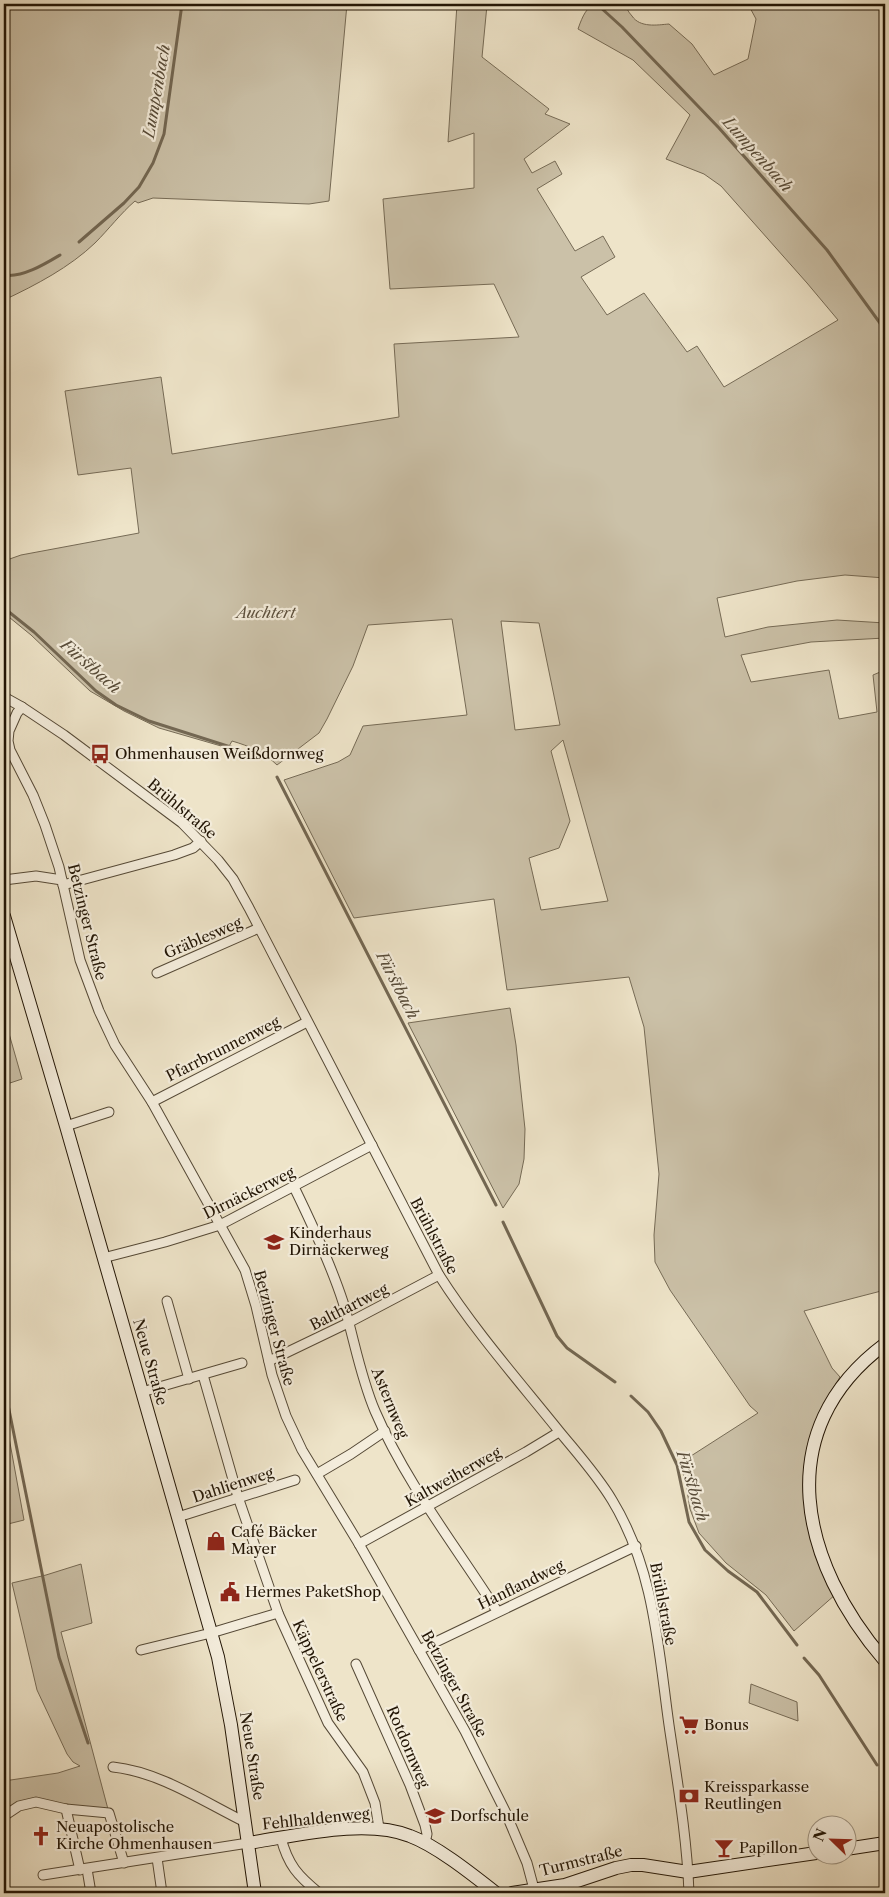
<svg xmlns="http://www.w3.org/2000/svg" width="889" height="1897" viewBox="0 0 889 1897" font-family="'Libre Caslon Text',serif">
  <style>
    .green { fill: #cbc1a8; stroke: #766b56; fill-rule: evenodd }
    .lines { fill: none; stroke-linecap: round; stroke-linejoin: round }
    .stream { stroke: #736752; stroke-width: 3 }
    .street-casing { stroke: #554936; stroke-width: 11 }
    .secondary-casing { stroke: #221505; stroke-width: 14 }
    .street { stroke: #f4eddc; stroke-width: 9 }
    .secondary { stroke: #f4eddc; stroke-width: 12 }
    .labels { text-anchor: middle; stroke-width: 4.5; stroke-linejoin: round; paint-order: stroke }
    .park-label { font-size: 15px; font-style: italic; fill: #5d513e; stroke: #f4eddc }
    .poi-label { font-size: 15px; fill: #221505; stroke: #f4eddc; text-anchor: start }
    .street-label { font-size: 15px; fill: #221505; stroke: #f4eddc }
    .water-label { font-size: 16px; font-style: italic; fill: #584c39; stroke: #f4eddc }
  </style>
  <rect width="100%" height="100%" fill="#eee4c9"/>
  <filter id="stains"><feTurbulence type="fractalNoise" baseFrequency=".004" numOctaves="4"/><feColorMatrix values="0 0 0 0 .2 0 0 0 0 .09 0 0 0 0 .02 0 0 0 .5 -.17"/></filter>
  <radialGradient id="worn" r=".72"><stop offset=".6" stop-color="#630" stop-opacity="0"/><stop offset="1" stop-color="#630" stop-opacity=".3"/></radialGradient>
  <g class="green">
    <path d="M4 4H347L329 201 309 204 153 198 138 203 135 201C121 213 109 229 95 243 70 267 36 285 4 300Z"/>
    <path d="M457 4 487 5 482 57 549 109 545 114 570 124 524 159 532 173 555 161 562 174 537 189 575 251 603 236 615 257 581 277 607 315 644 293 687 352 697 346 724 387 838 320 807 283 721 186 704 174 666 159 690 115 633 60 578 29C588 0 593 4 622 4 627 7 628 12 632 16 640 28 657 25 669 24L692 44 714 75 748 59 756 19 748 4H885V578L845 575 797 581 717 598 725 637 768 627 837 620 885 623V638L811 642 741 655 751 682 829 670 839 719 877 712 873 675 885 670V1290L804 1311 832 1368 840 1377 825 1402 814 1426 807 1456 804 1483 836 1594 794 1631 766 1595 726 1563 699 1533 690 1509 686 1484 680 1463 758 1413 750 1406 670 1290 655 1262 654 1235 659 1174 644 1027 629 977 507 990 494 899 354 918 284 780 338 762 350 755 363 726 467 715 452 619 368 625 353 666 327 719 319 733 277 765C264 752 249 746 232 741L228 748 159 728 124 711 90 691 31 635 4 613V561L21 555 139 533 131 468 78 475 65 391 161 377 172 454 399 417 394 344 519 337 494 284 390 289 383 199 474 188V133L448 142ZM501 621 539 623 560 725 515 730ZM563 740 608 901 541 910 529 858 559 848 570 821 551 751Z"/>
    <polygon points="510,1008 516,1045 525,1129 524,1159 519,1184 503,1208 408,1023"/>
    <polygon points="6,1023 22,1079 4,1085 4,1024"/>
    <polygon points="4,1410 24,1520 4,1525"/>
    <polygon points="81,1564 92,1623 61,1632 109,1813 36,1802 4,1816 4,1781 58,1773 80,1766 73,1762 67,1754 37,1690 12,1583 46,1575"/>
    <polygon points="751,1684 797,1702 798,1721 749,1703"/>
  </g>
  <g class="lines">
    <g class="stream">
      <polyline points="600,7 622,27 719,128 827,250 885,330"/>
      <polyline points="79,242 124,203 139,187 153,163 164,134 182,4"/>
      <path d="M4 275C22 278 45 264 60 255"/>
      <polyline points="4,608 34,632 96,691 116,705 149,721 256,755"/>
      <polyline points="277,777 496,1205"/>
      <polyline points="503,1222 557,1336 567,1348 615,1382"/>
      <polyline points="4,1385 59,1657 88,1743"/>
      <polyline points="631,1396 648,1412 661,1431 677,1465 689,1522 705,1550 728,1571 757,1592 797,1645"/>
      <polyline points="804,1658 819,1675 877,1765"/>
    </g>
    <defs>
      <g id="street">
        <path d="M4 697 22 707 64 735 182 823 218 860 233 879 249 908 439 1275C474 1330 518 1380 559 1431 577 1453 597 1475 612 1500 654 1569 658 1646 669 1725 677 1780 687 1837 689 1893"/>
        <polyline points="22,707 17,713 9,731 8,741 10,750 33,795 45,825 59,867 80,960 99,1011 115,1045 152,1102 245,1270 256,1306 272,1375 286,1416 302,1450 359,1544 465,1731 505,1811 527,1863 534,1889"/>
        <polyline points="4,880 36,876 62,880"/>
        <polyline points="63,885 174,855 193,848 201,841"/>
        <polyline points="157,973 259,928"/>
        <polyline points="152,1102 307,1022"/>
        <polyline points="66,1126 109,1112"/>
        <path d="M294 1187C312 1224 330 1262 343 1302 354 1338 360 1376 375 1411 406 1483 455 1545 497 1611"/>
        <polyline points="103,1258 165,1242 220,1225 372,1145"/>
        <polyline points="167,1301 189,1379"/>
        <polyline points="269,1361 348,1323 439,1275"/>
        <polyline points="203,1375 238,1497 278,1613 328,1723 363,1772 375,1803 379,1828"/>
        <polyline points="142,1392 242,1363"/>
        <polyline points="317,1474 351,1454 385,1431"/>
        <polyline points="178,1517 295,1480"/>
        <polyline points="359,1544 526,1452 559,1432"/>
        <polyline points="141,1650 211,1633 278,1613"/>
        <polyline points="419,1650 636,1546"/>
        <polyline points="356,1664 410,1785 425,1825 427,1834 425,1843"/>
        <path d="M113 1767C160 1772 204 1802 245 1822"/>
        <polyline points="66,1809 80,1870"/>
        <polyline points="4,1816 19,1806 36,1802 66,1809 109,1813 124,1863"/>
        <path d="M281 1838C288 1865 298 1876 319 1893"/>
        <polyline points="157,1858 162,1893"/>
        <polyline points="87,1869 91,1893"/>
        <polyline points="43,1875 248,1843"/>
      </g>
      <g id="secondary">
        <polyline points="4,916 66,1126 218,1657 231,1725 255,1893"/>
        <path d="M885 1344C768 1431 801 1564 885 1661"/>
        <path d="M248 1843C296 1836 365 1818 410 1836 437 1846 473 1875 496 1893"/>
        <polyline points="846,1849 885,1843"/>
        <polyline points="512,1893 565,1885 616,1868 631,1865 643,1865 688,1872 816,1853"/>
      </g>
    </defs>
    <use href="#street" class="street-casing"/>
    <use href="#secondary" class="secondary-casing"/>
    <use href="#street" class="street"/>
    <use href="#secondary" class="secondary"/>
  </g>
  <defs>
    <symbol id="bus-bare" viewBox="-9 -9 18 18"><path d="M-5-6H5V4H4V6H2V4H-2V6H-4V4H-5ZM-3.5-4V0h7V-4ZM-3.5 1.2v1.5H-2V1.2ZM2 1.2v1.5H3.5V1.2Z" fill="#8f2418" stroke="#f4eddc" stroke-width="2.5" paint-order="stroke"/></symbol>
    <symbol id="school-bare" viewBox="-9 -9 18 18"><path d="M0-5L7-2L0 1L-7-2ZM-4 1L0 2.5L4 1V4Q0 6-4 4Z" fill="#8f2418" stroke="#f4eddc" stroke-width="2.5" paint-order="stroke"/></symbol>
    <symbol id="shop-bare" viewBox="-9 -9 18 18"><path d="M-5-2.5h2.3a2.7 3.5 0 0 1 5.4 0H5L5.5 6h-11ZM-1.5-2.5h3a1.5 2.3 0 0 0-3 0Z" fill="#8f2418" stroke="#f4eddc" stroke-width="2.5" paint-order="stroke"/></symbol>
    <symbol id="civic-bare" viewBox="-9 -9 18 18"><path d="M-.6-6.5H3V-4.5H.6V-3L4-1V1h2V6H-6V1h2V-1L-.6-3ZM-1.2 2.5V6h2.4V2.5Z" fill="#8f2418" stroke="#f4eddc" stroke-width="2.5" paint-order="stroke"/></symbol>
    <symbol id="supermarket-bare" viewBox="-9 -9 18 18"><path d="M-6-5.5h2.5l.6 2H6L4.5 2H-2.5L-4.4-4H-6ZM-1.5 3.2a1.3 1.3 0 1 0 .1 0ZM3 3.2a1.3 1.3 0 1 0 .1 0Z" fill="#8f2418" stroke="#f4eddc" stroke-width="2.5" paint-order="stroke"/></symbol>
    <symbol id="bank-bare" viewBox="-9 -9 18 18"><path d="M-6-4H6V4H-6ZM0-2.3a2.3 2.3 0 1 0 0 4.6a2.3 2.3 0 1 0 0-4.6Z" fill="#8f2418" stroke="#f4eddc" stroke-width="2.5" paint-order="stroke"/></symbol>
    <symbol id="church-bare" viewBox="-9 -9 18 18"><path d="M-1.2-6h2.4v3.5h3.3v2.4h-3.3V6h-2.4V-.1h-3.3v-2.4h3.3Z" fill="#8f2418" stroke="#f4eddc" stroke-width="2.5" paint-order="stroke"/></symbol>
    <symbol id="bar-bare" viewBox="-9 -9 18 18"><path d="M-6-5H6L.8 .8V4.5H3.5V6h-7V4.5H-.8V.8Z" fill="#8f2418" stroke="#f4eddc" stroke-width="2.5" paint-order="stroke"/></symbol>
  </defs>
  <g fill-rule="evenodd">
    <use href="#bus-bare" x="86" y="740" width="28" height="28"/>
    <use href="#school-bare" x="260" y="1228" width="28" height="28"/>
    <use href="#shop-bare" x="202" y="1527" width="28" height="28"/>
    <use href="#civic-bare" x="216" y="1578" width="28" height="28"/>
    <use href="#supermarket-bare" x="675" y="1711" width="28" height="28"/>
    <use href="#bank-bare" x="675" y="1782" width="28" height="28"/>
    <use href="#school-bare" x="421" y="1802" width="28" height="28"/>
    <use href="#church-bare" x="27" y="1822" width="28" height="28"/>
    <use href="#bar-bare" x="710" y="1834" width="28" height="28"/>
  </g>
  <g class="labels">
    <g class="park-label">
      <text x="266" y="618">Auchtert</text>
    </g>
    <g class="poi-label">
      <text x="115" y="759">Ohmenhausen Weißdornweg</text>
      <text x="289" y="1238">Kinderhaus<tspan x="289" dy="17">Dirnäckerweg</tspan></text>
      <text x="231" y="1537">Café Bäcker<tspan x="231" dy="17">Mayer</tspan></text>
      <text x="245" y="1597">Hermes PaketShop</text>
      <text x="704" y="1730">Bonus</text>
      <text x="704" y="1792">Kreissparkasse<tspan x="704" dy="17">Reutlingen</tspan></text>
      <text x="450" y="1821">Dorfschule</text>
      <text x="56" y="1832">Neuapostolische<tspan x="56" dy="17">Kirche Ohmenhausen</tspan></text>
      <text x="739" y="1853">Papillon</text>
    </g>
    <g class="street-label">
      <text transform="translate(182 809) rotate(40)" y="5">Brühlstraße</text>
      <text transform="translate(87 922) rotate(76)" y="5">Betzinger Straße</text>
      <text transform="translate(203 938) rotate(-23)" y="5">Gräblesweg</text>
      <text transform="translate(223 1049) rotate(-27)" y="5">Pfarrbrunnenweg</text>
      <text transform="translate(249 1193) rotate(-26)" y="5">Dirnäckerweg</text>
      <text transform="translate(434 1236) rotate(62)" y="5">Brühlstraße</text>
      <text transform="translate(349 1307) rotate(-27)" y="5">Balthartweg</text>
      <text transform="translate(274 1328) rotate(75)" y="5">Betzinger Straße</text>
      <text transform="translate(150 1362) rotate(74)" y="5">Neue Straße</text>
      <text transform="translate(390 1403) rotate(68)" y="5">Asternweg</text>
      <text transform="translate(453 1477) rotate(-29)" y="5">Kaltweiherweg</text>
      <text transform="translate(233 1485) rotate(-18)" y="5">Dahlienweg</text>
      <text transform="translate(521 1585) rotate(-26)" y="5">Hanflandweg</text>
      <text transform="translate(663 1604) rotate(79)" y="5">Brühlstraße</text>
      <text transform="translate(320 1671) rotate(65)" y="5">Käppelerstraße</text>
      <text transform="translate(454 1684) rotate(61)" y="5">Betzinger Straße</text>
      <text transform="translate(408 1747) rotate(67)" y="5">Rotdornweg</text>
      <text transform="translate(252 1756) rotate(81)" y="5">Neue Straße</text>
      <text transform="translate(316 1819) rotate(-6)" y="5">Fehlhaldenweg</text>
      <text transform="translate(581 1861) rotate(-14)" y="5">Turmstraße</text>
    </g>
    <g class="water-label">
      <text transform="translate(156 91) rotate(-80)" y="6">Lumpenbach</text>
      <text transform="translate(758 154) rotate(48)" y="6">Lumpenbach</text>
      <text transform="translate(91 666) rotate(41)" y="6">Fürstbach</text>
      <text transform="translate(398 985) rotate(63)" y="6">Fürstbach</text>
      <text transform="translate(693 1486) rotate(73)" y="6">Fürstbach</text>
    </g>
  </g>
  <rect width="889" height="1897" fill="none" stroke="#eee4c9" stroke-width="20"/>
  <rect x="5" y="5" width="879" height="1887" fill="none" stroke="#221505" stroke-width="2.5"/>
  <rect x="10" y="10" width="869" height="1877" fill="none" stroke="#221505"/>
  <g transform="translate(832 1840) rotate(293)"><circle r="24" fill="#f4eddc" stroke="#a09786"/>
  <path d="M0-4L9 19L0 12L-9 19Z" fill="#8f2418"/>
  <text y="-8" font-size="14" font-weight="bold" text-anchor="middle" fill="#221505">N</text>
  </g>
  <rect width="100%" height="100%" filter="url(#stains)"/>
  <rect width="100%" height="100%" fill="url(#worn)"/>
</svg>
